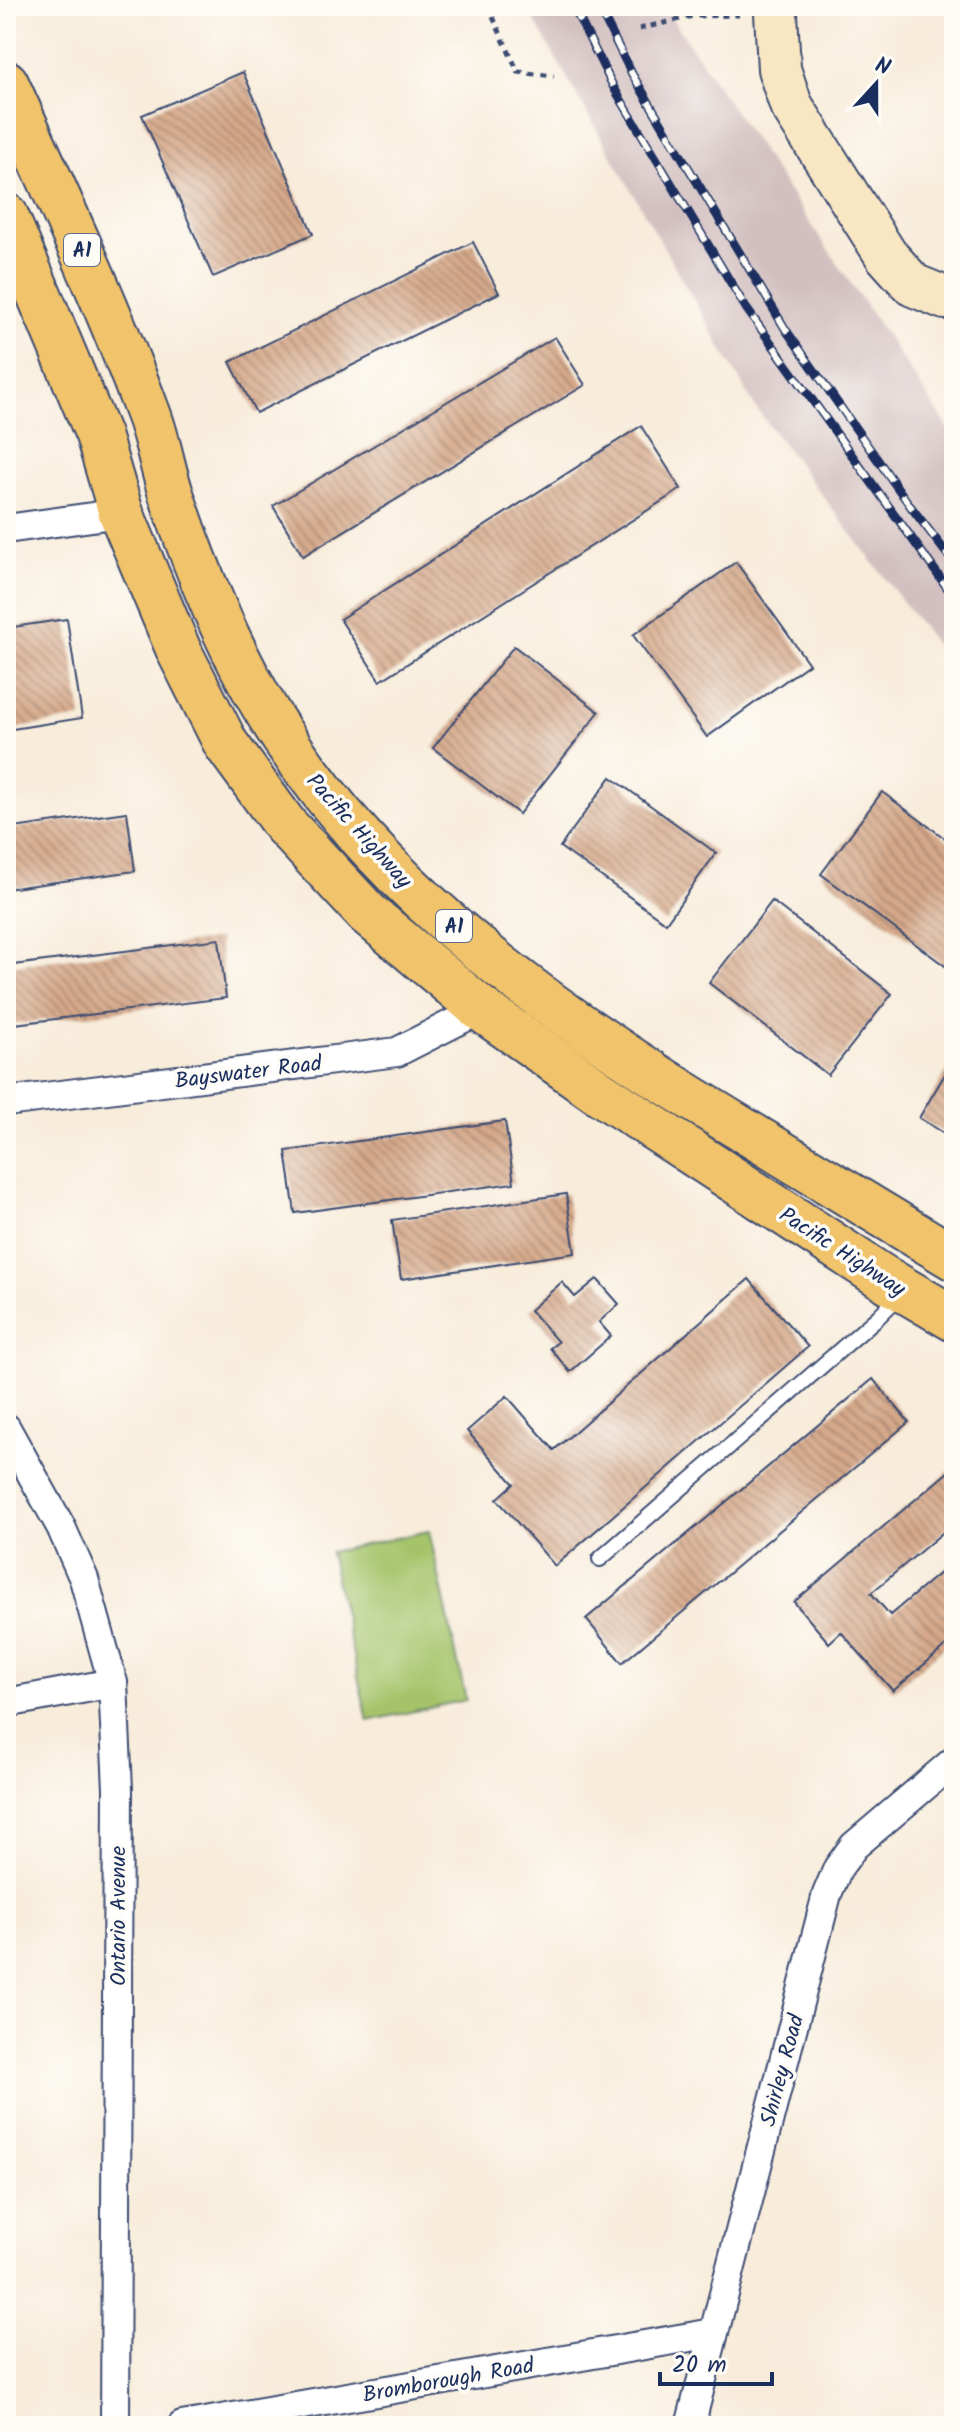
<svg xmlns="http://www.w3.org/2000/svg" width="960" height="2432" viewBox="0 0 960 2432" font-family="Kalam,sans-serif">
  <style>
    .industrial { fill: #d2bfc0 }
    .green { fill: #a5c46b; stroke: #607a64; stroke-width: 2 }
    .building { fill: url(#building-back-hatch) }
    .lines { fill: none; stroke-linecap: round; stroke-linejoin: round }
    .lane-casing { stroke: #3c4b71; stroke-width: 18 }
    .street-casing { stroke: #3c4b71; stroke-width: 32 }
    .secondary-casing { stroke: #3c4b71; stroke-width: 46 }
    .highway-casing { stroke: #3c4b71; stroke-width: 48 }
    .path { stroke: #3c4b71; stroke-width: 5; stroke-dasharray: 6 6; stroke-linecap: butt }
    .lane { stroke: #fff; stroke-width: 14 }
    .street { stroke: #fff; stroke-width: 28 }
    .secondary { stroke: #f9e7c3; stroke-width: 42 }
    .highway { stroke: #f1c36a; stroke-width: 44 }
    .rail-casing { stroke: #1b2f5e; stroke-width: 9 }
    .rail { stroke: #fdfcf7; stroke-width: 6; stroke-dasharray: 18; stroke-linecap: butt }
    .labels { text-anchor: middle; stroke-width: 7; stroke-linejoin: round; paint-order: stroke }
    .shield { fill: #fdfcf7; stroke: #5f6c8c; stroke-width: 2 }
    .shield-label { font-size: 20px; font-weight: bold; fill: #1b2f5e }
    .street-label { font-size: 22px; fill: #1b2f5e; stroke: #fdfcf7 }
  </style>
  <defs>
    <pattern id="building-back-hatch" width="6" height="6" patternUnits="userSpaceOnUse" patternTransform="scale(2)"><rect width="6" height="6" fill="#d5a889"/><path d="M-1 5l2 2M0 0l6 6M5-1l2 2" fill="none" stroke="#ac8973"/></pattern>
  </defs>
  <rect width="100%" height="100%" fill="#fdfcf7"/>
  <filter id="ink" filterUnits="userSpaceOnUse"><feTurbulence type="fractalNoise" baseFrequency=".0125" numOctaves="2"/><feDisplacementMap in="SourceGraphic" scale="16" xChannelSelector="R" yChannelSelector="G"/><feConvolveMatrix kernelMatrix="1 2 1 2 8 2 1 2 1" color-interpolation-filters="sRGB"/></filter>
  <filter id="wash" filterUnits="userSpaceOnUse"><feTurbulence type="fractalNoise" baseFrequency=".006" numOctaves="4" result="noise"/><feDisplacementMap in="SourceGraphic" scale="32" xChannelSelector="R" yChannelSelector="G"/><feGaussianBlur stdDeviation="1.8" result="paint"/><feColorMatrix in="noise" values="0 0 0 0 0 0 0 0 0 0 0 0 0 0 0 0 0 1.4 0 .05"/><feComposite in="paint" operator="in"/></filter>
  <g filter="url(#wash)">
    <rect width="100%" height="100%" fill="#f8ecda"/>
    <polygon class="industrial" points="526,6 666,6 675,23 954,436 954,669 755,407"/>
    <polygon class="green" points="429,1531 466,1700 368,1721 330,1552"/>
    <g id="blocks">
      <g class="building">
        <polygon points="243,72 313,234 213,277 142,115"/>
        <polygon points="473,242 499,293 256,413 230,362"/>
        <polygon points="555,337 585,385 303,556 273,506"/>
        <polygon points="641,426 681,489 380,681 340,619"/>
        <polygon points="736,562 809,664 707,737 633,635"/>
        <polygon points="67,619 82,718 6,730 6,628"/>
        <polygon points="514,646 599,712 519,814 433,748"/>
        <polygon points="611,777 716,853 666,923 560,847"/>
        <polygon points="882,792 954,845 954,959 948,968 821,874"/>
        <polygon points="127,812 135,871 6,889 6,829"/>
        <polygon points="772,901 892,994 828,1075 709,983"/>
        <polygon points="219,939 226,998 6,1025 6,966"/>
        <polygon points="954,1059 954,1139 919,1118"/>
        <polygon points="505,1121 514,1183 295,1213 286,1151"/>
        <polygon points="566,1194 575,1253 401,1279 392,1220"/>
        <polygon points="597,1279 619,1304 599,1322 611,1336 570,1372 550,1348 558,1342 530,1310 562,1282 575,1297"/>
        <polygon points="749,1279 808,1347 555,1566 497,1499 514,1484 467,1431 507,1396 554,1450"/>
        <polygon points="873,1379 909,1422 622,1663 586,1619"/>
        <polygon points="954,1467 954,1523 871,1593 890,1615 954,1561 954,1639 893,1691 841,1632 829,1643 794,1602"/>
      </g>
    </g>
  </g>
  <g filter="url(#ink)">
    <use href="#blocks" fill-opacity="0" stroke="#3c4b71" stroke-width="2"/>
    <g class="lines">
      <defs>
        <polyline id="lane" points="600,1559 878,1317 901,1294"/>
        <g id="street">
          <polyline points="6,529 121,513"/>
          <polyline points="6,1102 397,1052 481,1009"/>
          <polyline points="6,1428 61,1527 84,1579 113,1683 118,1789 115,2426"/>
          <polyline points="6,1703 113,1683"/>
          <polyline points="182,2426 713,2333"/>
          <polyline points="690,2426 827,1894 838,1868 854,1846 954,1761"/>
        </g>
        <polyline id="secondary" points="777,6 776,13 779,69 791,105 886,255 913,285 945,298 954,297"/>
        <g id="highway">
          <path d="M6 83C56 193 107 303 149 416 159 443 163 472 173 500 196 569 231 653 269 715 381 899 565 1022 745 1131 815 1174 884 1216 954 1258"/>
          <polyline points="6,216 98,435 121,513 179,651 226,744 285,825 367,913 481,1009 602,1094 884,1278 954,1319"/>
        </g>
      </defs>
      <use href="#lane" class="lane-casing"/>
      <use href="#street" class="street-casing"/>
      <use href="#secondary" class="secondary-casing"/>
      <use href="#highway" class="highway-casing"/>
      <g class="path">
        <polyline points="488,6 518,72 554,76"/>
        <polyline points="639,29 693,16 739,15"/>
      </g>
      <use href="#lane" class="lane"/>
      <use href="#street" class="street"/>
      <use href="#secondary" class="secondary"/>
      <use href="#highway" class="highway"/>
      <defs>
        <g id="rail">
          <polyline points="573,6 614,88 746,308 954,597"/>
          <polyline points="598,6 632,74 786,330 911,507 954,563"/>
        </g>
      </defs>
      <use href="#rail" class="rail-casing"/>
      <use href="#rail" class="rail"/>
    </g>
  </g>
  <g class="labels">
    <g class="shield">
      <rect x="64" y="234" width="36" height="32" rx="6"/>
      <rect x="436" y="910" width="36" height="32" rx="6"/>
    </g>
    <g class="shield-label">
      <text x="82" y="257">A1</text>
      <text x="454" y="933">A1</text>
    </g>
    <g class="street-label">
      <text transform="translate(360 830) rotate(48)" y="8">Pacific Highway</text>
      <text transform="translate(248 1071) rotate(-7)" y="8">Bayswater Road</text>
      <text transform="translate(843 1251) rotate(33)" y="8">Pacific Highway</text>
      <text transform="translate(117 1916) rotate(-90)" y="8">Ontario Avenue</text>
      <text transform="translate(781 2070) rotate(-75)" y="8">Shirley Road</text>
      <text transform="translate(448 2379) rotate(-10)" y="8">Bromborough Road</text>
    </g>
  </g>
  <rect width="960" height="2432" fill="none" stroke="#fdfcf7" stroke-width="32"/>
  <g transform="translate(876 84) rotate(21)" stroke="#fdfcf7" stroke-width="6" paint-order="stroke">
  <path d="M0-6L14 30L0 20L-14 30Z" fill="#1b2f5e"/>
  <text y="-12" font-size="22" font-weight="bold" text-anchor="middle" fill="#1b2f5e">N</text>
  </g>
  <path d="M660 2372v12h112v-12" fill="none" stroke="#1b2f5e" stroke-width="4"/>
  <text x="672" y="2372" font-size="24" fill="#1b2f5e" stroke="#fdfcf7" stroke-width="6" paint-order="stroke">20 m</text>
</svg>
